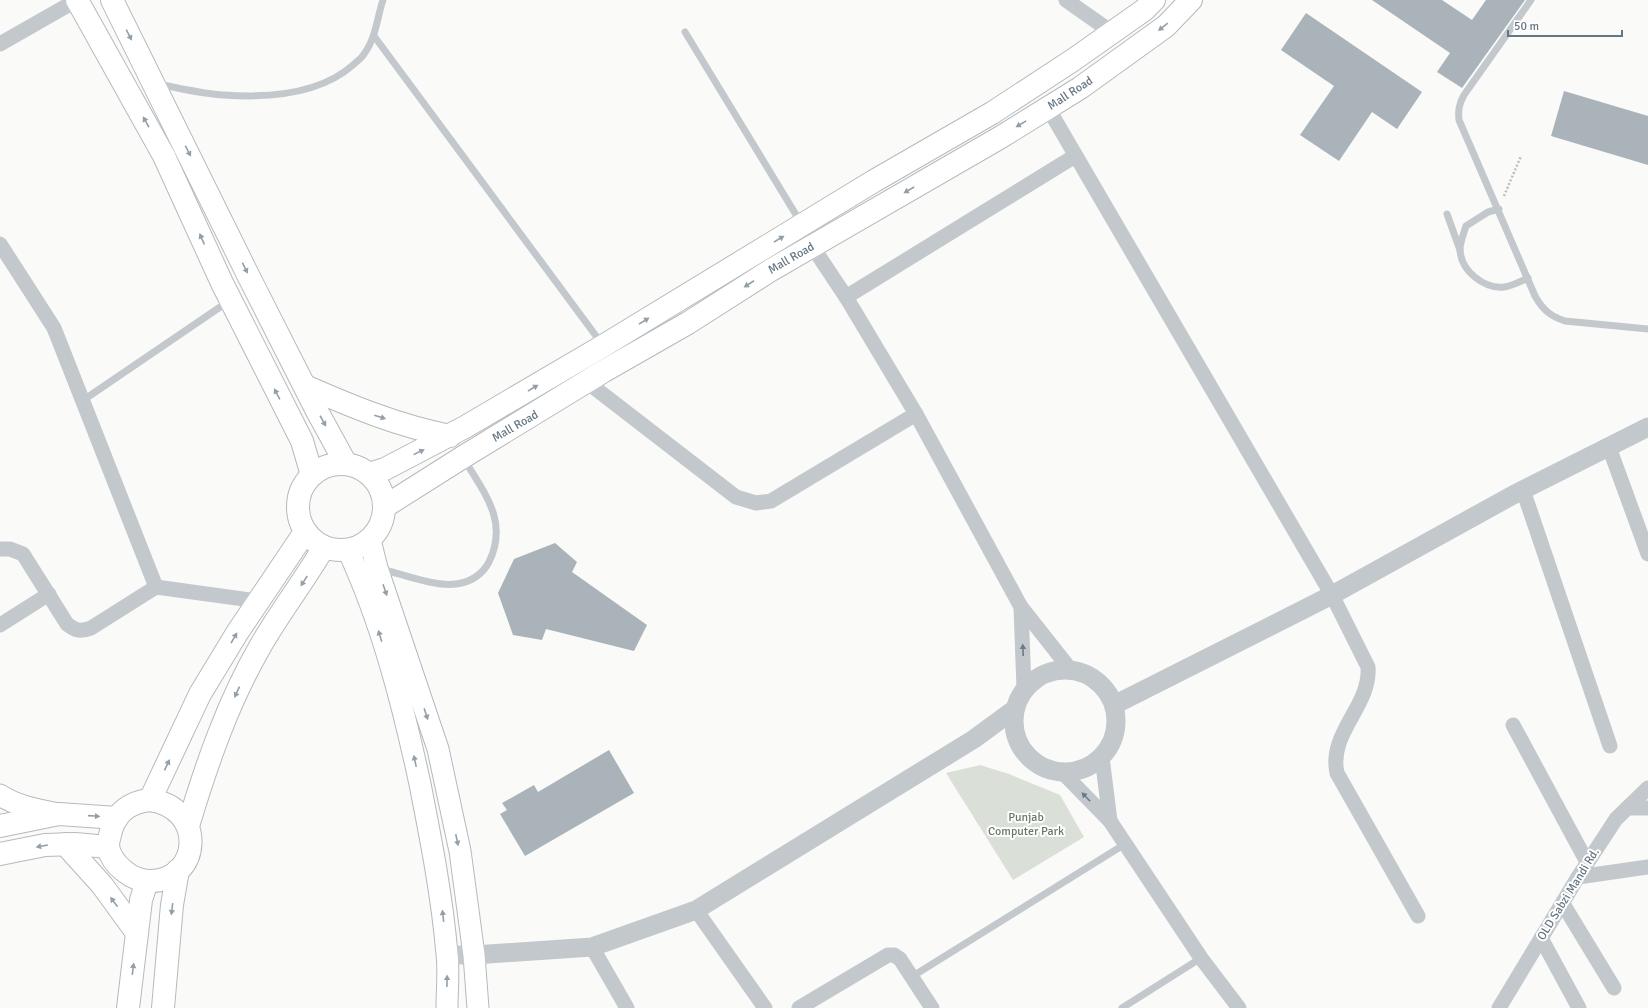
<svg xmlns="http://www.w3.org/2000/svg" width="1648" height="1008" viewBox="0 0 1648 1008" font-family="Signika,sans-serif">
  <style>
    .green { fill: #dadfd7 }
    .building { fill: #aab3b9 }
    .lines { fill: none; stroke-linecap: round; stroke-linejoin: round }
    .secondary-casing { stroke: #b3babf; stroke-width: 23 }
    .primary-casing { stroke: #b5babe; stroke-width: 24 }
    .path { stroke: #bbbfc2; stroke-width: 2.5; stroke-dasharray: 2 2; stroke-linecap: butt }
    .service { stroke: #c3c8cc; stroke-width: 7 }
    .minor { stroke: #c3c8cc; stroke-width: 15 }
    .tertiary { stroke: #c3c8cc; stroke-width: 19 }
    .secondary { stroke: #fff; stroke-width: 21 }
    .primary { stroke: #fff; stroke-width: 22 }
    .oneway { fill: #939fa8 }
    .oneway2 { fill: #6a7a87 }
    .labels { text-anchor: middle; stroke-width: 4; stroke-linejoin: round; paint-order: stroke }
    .street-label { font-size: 12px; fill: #657683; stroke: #fff }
    .park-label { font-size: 12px; fill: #687a64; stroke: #fff }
  </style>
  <rect width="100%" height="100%" fill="#fafaf8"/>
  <polygon class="green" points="980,765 1009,774 1060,795 1084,837 1013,880 946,773"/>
  <g class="building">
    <polygon points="1372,0 1442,0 1472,20 1486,0 1525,0 1462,88 1437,72 1450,53"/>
    <polygon points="1306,13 1422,92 1397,129 1372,112 1339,161 1300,135 1334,86 1281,50"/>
    <polygon points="1564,91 1648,116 1648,165 1551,136"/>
    <polygon points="555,543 577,562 572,572 647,625 634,651 546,629 542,640 513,635 498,593 514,559"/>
    <polygon points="609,750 634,793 525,856 500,814 507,810 502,803 534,785 538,792"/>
  </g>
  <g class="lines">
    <defs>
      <g id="secondary">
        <polyline points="370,540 377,568 438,749 460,851 474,955 478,1008"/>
        <path d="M348 550C382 623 403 705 420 784 431 840 442 896 447 954 449 972 447 990 447 1008"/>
        <path d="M0 795C18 807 39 810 59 814"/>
      </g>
      <g id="primary">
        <polyline points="77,0 164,156 222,283 302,441 312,475"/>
        <polyline points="112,0 250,279 317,411 346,464"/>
        <path d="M305 386C353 407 399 426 450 436"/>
        <circle cx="341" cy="507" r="43"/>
        <polyline points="369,474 385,469 465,427 603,346 874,181 992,113 1073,60 1144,10 1154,0"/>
        <polyline points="384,507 463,457 604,371 688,323 771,270 1001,137 1080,88 1166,26 1191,0"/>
        <polyline points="150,800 200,694 237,633 305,532"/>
        <path d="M150 800C207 808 201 881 150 881 132 881 112 865 108 847 108 843 109 838 110 835 114 814 129 802 150 800Z"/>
        <polyline points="0,826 59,814 117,818"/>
        <path d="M188 826C207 763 228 702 261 645 280 612 304 581 324 547"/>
        <polyline points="65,844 102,885 137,933"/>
        <polyline points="0,854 45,845 75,844 108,847"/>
        <polyline points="128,1008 141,900 147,881"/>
        <polyline points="163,1008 172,905 178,870"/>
      </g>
    </defs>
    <use href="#secondary" class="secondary-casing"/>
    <use href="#primary" class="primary-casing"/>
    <polyline class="path" points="1504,196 1521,156"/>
    <g class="service">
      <path d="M1531 0 1464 95C1459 104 1458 110 1459 120L1535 296C1543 310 1550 316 1565 321L1648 329"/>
      <polyline points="685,32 801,223"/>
      <polyline points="374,36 602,344"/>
      <path d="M158 84C179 88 202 94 224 95 267 98 319 95 353 65 357 61 362 58 364 54 376 38 377 18 383 0"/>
      <path d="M1499 209 1488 212 1466 226C1464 233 1460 242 1460 250 1461 271 1484 289 1504 287 1512 286 1521 281 1528 278"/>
      <polyline points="1447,214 1460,250"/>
      <polyline points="82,401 229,301"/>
      <path d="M381 569C402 574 435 587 456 584 471 582 482 575 489 562 509 521 484 493 464 459"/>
      <polyline points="913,976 1125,844"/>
      <polyline points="1122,1008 1201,958"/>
    </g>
    <g class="minor">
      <polyline points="1066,0 1113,33"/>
      <polyline points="0,44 77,0"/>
      <path d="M1048 108 1332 595 1368 667C1371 706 1328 733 1337 773L1418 916"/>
      <polyline points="0,244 54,328 156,587"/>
      <polyline points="812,246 846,297 916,414 1021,607 1070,669"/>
      <polyline points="846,297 1075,156"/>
      <polyline points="587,382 736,497 756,503 771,501 916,414"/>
      <polyline points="1609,447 1648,554"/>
      <polyline points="1523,490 1610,746"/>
      <path d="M0 549H10L23 554 67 624C76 631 81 632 91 628L156 587 258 601"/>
      <polyline points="1021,607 1024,689"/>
      <polyline points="0,625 49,594"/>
      <polyline points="1513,725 1587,862"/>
      <polyline points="1102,757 1110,821"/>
      <polyline points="1062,772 1110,821 1201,958 1239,1008"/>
      <polyline points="1628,808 1648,808"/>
      <polyline points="1578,877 1648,867"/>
      <polyline points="1563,904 1614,988"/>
      <polyline points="696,910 765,1008"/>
      <polyline points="1541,938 1579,1008"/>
      <polyline points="592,947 627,1008"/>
      <polyline points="799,1008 888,955 894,955 900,959 932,1008"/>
      <polyline points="1499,1008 1578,877 1616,819 1648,788"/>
    </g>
    <g class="tertiary">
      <circle cx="1065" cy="721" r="51"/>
      <polyline points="1114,705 1332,595 1513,495 1648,427"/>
      <polyline points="447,955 474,955 592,947 696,910 974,739 1015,709"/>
    </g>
    <use href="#secondary" class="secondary"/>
    <use href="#primary" class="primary"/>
  </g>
  <defs><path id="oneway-solid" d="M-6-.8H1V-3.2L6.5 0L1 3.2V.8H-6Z"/></defs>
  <g class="oneway">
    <use href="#oneway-solid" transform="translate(1163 27) rotate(141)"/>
    <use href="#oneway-solid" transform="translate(129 35) rotate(63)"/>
    <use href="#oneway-solid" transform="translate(146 122) rotate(-119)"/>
    <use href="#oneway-solid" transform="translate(1021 124) rotate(149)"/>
    <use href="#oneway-solid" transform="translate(188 151) rotate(63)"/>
    <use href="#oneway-solid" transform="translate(909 190) rotate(150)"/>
    <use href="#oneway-solid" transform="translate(202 239) rotate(-114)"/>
    <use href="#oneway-solid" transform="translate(779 239) rotate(-31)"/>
    <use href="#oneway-solid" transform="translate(245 268) rotate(64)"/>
    <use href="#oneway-solid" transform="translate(749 284) rotate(147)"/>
    <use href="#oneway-solid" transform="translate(644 321) rotate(-32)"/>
    <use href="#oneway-solid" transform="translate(533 388) rotate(-31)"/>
    <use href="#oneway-solid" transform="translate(277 394) rotate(-118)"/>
    <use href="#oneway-solid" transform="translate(380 417) rotate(18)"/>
    <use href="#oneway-solid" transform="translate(323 421) rotate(61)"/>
    <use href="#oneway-solid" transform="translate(419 452) rotate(-26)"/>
    <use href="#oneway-solid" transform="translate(304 581) rotate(123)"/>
    <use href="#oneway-solid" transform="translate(385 590) rotate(71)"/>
    <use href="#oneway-solid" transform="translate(380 636) rotate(-107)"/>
    <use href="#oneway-solid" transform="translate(234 638) rotate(-60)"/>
    <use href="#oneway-solid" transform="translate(237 692) rotate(115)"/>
    <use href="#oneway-solid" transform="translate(426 714) rotate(72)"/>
    <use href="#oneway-solid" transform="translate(415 761) rotate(-102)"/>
    <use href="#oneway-solid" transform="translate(167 765) rotate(-65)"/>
    <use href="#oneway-solid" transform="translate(94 816) rotate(4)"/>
    <use href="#oneway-solid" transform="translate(457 840) rotate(78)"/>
    <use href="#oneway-solid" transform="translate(42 846) rotate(170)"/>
    <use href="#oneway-solid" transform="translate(114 902) rotate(-127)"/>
    <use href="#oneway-solid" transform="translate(172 909) rotate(97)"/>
    <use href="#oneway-solid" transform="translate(443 916) rotate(-97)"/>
    <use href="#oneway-solid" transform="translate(133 969) rotate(-83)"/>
    <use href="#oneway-solid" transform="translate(447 981) rotate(-89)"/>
  </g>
  <g class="oneway2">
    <use href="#oneway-solid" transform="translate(1023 650) rotate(-92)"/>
    <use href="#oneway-solid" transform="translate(1086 797) rotate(-134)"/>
  </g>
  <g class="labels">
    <g class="street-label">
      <text transform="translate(1070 93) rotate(-33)" y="4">Mall Road</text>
      <text transform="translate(791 258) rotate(-30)" y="4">Mall Road</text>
      <text transform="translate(515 426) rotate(-30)" y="4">Mall Road</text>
      <text transform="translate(1568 894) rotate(-58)" y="4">OLD Sabzi Mandi Rd.</text>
    </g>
    <g class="park-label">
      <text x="1026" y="821">Punjab<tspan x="1026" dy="14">Computer Park</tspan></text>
    </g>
  </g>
  <path d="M1508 30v6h114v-6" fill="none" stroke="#657683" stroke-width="2"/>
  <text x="1514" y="30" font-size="12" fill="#657683" stroke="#ffffff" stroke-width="3" paint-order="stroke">50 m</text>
</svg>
